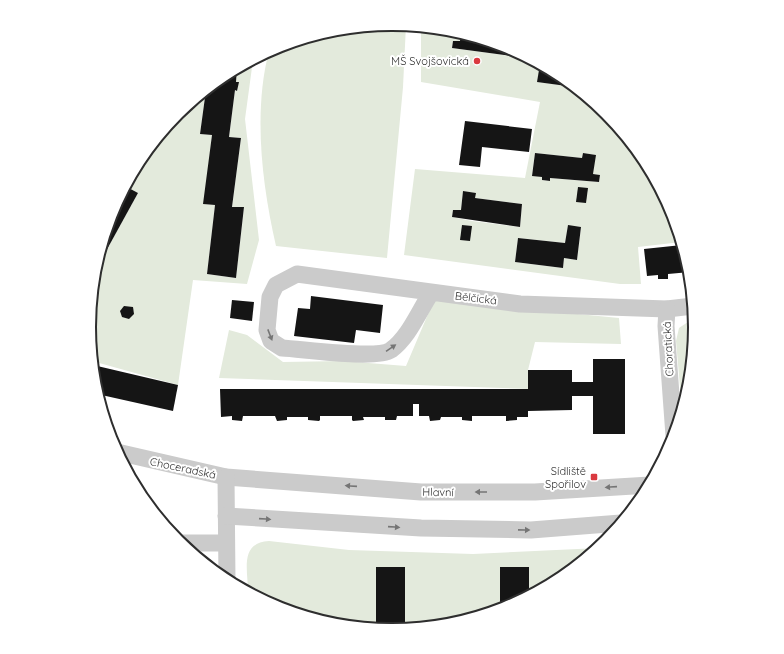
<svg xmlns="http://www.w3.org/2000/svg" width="784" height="654" viewBox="0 0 784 654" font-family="Quicksand,sans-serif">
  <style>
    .green { fill: #e3eadc; fill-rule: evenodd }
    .building { fill: #151515 }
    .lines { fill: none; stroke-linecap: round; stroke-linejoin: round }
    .minor { stroke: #cbcbcb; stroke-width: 17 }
    .oneway { fill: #757575 }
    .poi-dot { fill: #da3a40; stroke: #fff; stroke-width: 1.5 }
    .labels { text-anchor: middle; stroke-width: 4; stroke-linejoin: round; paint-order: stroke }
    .poi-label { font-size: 11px; fill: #2e2e2e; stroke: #fff; text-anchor: end }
    .street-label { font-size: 11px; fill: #2e2e2e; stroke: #fff }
    .rim { fill: none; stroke: #2e2e2e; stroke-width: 2 }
  </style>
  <rect width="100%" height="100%" fill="#fff"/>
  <g class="green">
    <path d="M392 24 406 25 403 87 387 258 276 246C262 185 253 112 269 51L333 30Z"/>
    <path d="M421 27 451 30 461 33 460 41H453L452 48 519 57V53L540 64 538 82 574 87 606 113 644 159 672 211 681 242 638 247 641 284H620L404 255 415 169 525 178 540 102 421 82ZM535 153 582 158 583 153 595 155 593 174 600 175 599 182 550 178 549 181 542 180V177L532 175ZM463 191 475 193V198L522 204 520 227 472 221 452 217 453 210H461ZM568 226 581 227 577 260 564 258 563 268 515 262 518 238 565 243Z"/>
    <polygon points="253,60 245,119 259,240 247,284 193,280 178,385 92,361 89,327 94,273 138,193 125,186 140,158 178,113 206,90 200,134 212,135 204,204 215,205 207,274 236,278 244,208 232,207 241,138 229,137 235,90 237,91 238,83 236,82 237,68"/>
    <polygon points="434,300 619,318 621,344 535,342 528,370 528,389 219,378 229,330 247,335 283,362 343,361 406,366"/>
    <polygon points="694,318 695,327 689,386 682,410 676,341 679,328"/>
    <path d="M269 541 349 550 473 554 599 548 560 579 529 596V567H500V609L451 624 405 629V567H376V628L333 624 276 607 248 592C248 570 239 543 269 541Z"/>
  </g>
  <g class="building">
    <polygon points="461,33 508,47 519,53 519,57 452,48 453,41 460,41"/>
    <polygon points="540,64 561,75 574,87 537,82"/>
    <polygon points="237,68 236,82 239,82 237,91 235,90 229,137 241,138 232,207 244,207 236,278 207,274 215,205 203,204 212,135 200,134 206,90 224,75"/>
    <polygon points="465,121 532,129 529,152 482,147 480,167 459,165"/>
    <polygon points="535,153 582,158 583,153 596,155 593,174 600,175 599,182 550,178 550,181 542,180 542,177 532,176"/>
    <polygon points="125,186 138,193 94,273 112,211"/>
    <polygon points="578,187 588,188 586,203 576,202"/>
    <polygon points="463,191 476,193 475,198 522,204 520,227 452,217 453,210 461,210"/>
    <polygon points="462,225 472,226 470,241 460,240"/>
    <polygon points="568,225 581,227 577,260 564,258 563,268 515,262 518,238 565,243"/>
    <polygon points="682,245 690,272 668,274 668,279 658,279 658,275 647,276 644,249"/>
    <polygon points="311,296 383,305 380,333 356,330 354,343 294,336 298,308 310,309"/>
    <polygon points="232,300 254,302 252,321 230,318"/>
    <polygon points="124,306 133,307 134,314 129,319 122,317 120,311"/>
    <polygon points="593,359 625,359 625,434 593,434 593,396 572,396 572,410 528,411 528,417 517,417 517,420 506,421 506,416 472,416 472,421 462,420 462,417 441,417 440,420 430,421 429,416 419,416 419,404 413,404 413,416 397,416 396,420 385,420 385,417 363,417 364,420 353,421 352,420 352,416 320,416 320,420 319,421 308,420 308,417 287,417 287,420 277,421 275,416 243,416 242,421 232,420 232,416 221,417 220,389 528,389 528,370 572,370 572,382 593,382"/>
    <polygon points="93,365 178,385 173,411 97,394"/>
    <polygon points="376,567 405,567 405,629 392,630 376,628"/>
    <polygon points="500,567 529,567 529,596 500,609"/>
  </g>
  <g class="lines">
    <g class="minor">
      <path d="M431 293C419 311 409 337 391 350 376 360 303 349 282 348L271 341 267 330 270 297 276 285 297 274 520 304 667 309 693 306"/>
      <polyline points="667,309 666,326 674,436"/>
      <polyline points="117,452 226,477 421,492 535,492 650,485"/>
      <polyline points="226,477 227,580"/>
      <polyline points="226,516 421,528 531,530 621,523"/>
      <polyline points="180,543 226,543"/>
    </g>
  </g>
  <defs><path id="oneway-solid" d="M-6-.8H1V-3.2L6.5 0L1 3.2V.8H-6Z"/></defs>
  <g class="oneway">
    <use href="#oneway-solid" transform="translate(270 335) rotate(69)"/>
    <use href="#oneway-solid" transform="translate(391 348) rotate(-34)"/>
    <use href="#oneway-solid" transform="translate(351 486) rotate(-176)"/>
    <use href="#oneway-solid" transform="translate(611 487) rotate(176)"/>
    <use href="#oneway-solid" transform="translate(481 492) rotate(-180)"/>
    <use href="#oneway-solid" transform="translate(265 519) rotate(4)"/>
    <use href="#oneway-solid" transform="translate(394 527) rotate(4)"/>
    <use href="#oneway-solid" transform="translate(524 530) rotate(1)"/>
  </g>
  <g class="poi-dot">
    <circle cx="477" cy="61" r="4"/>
    <rect x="590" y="473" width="8" height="8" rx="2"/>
  </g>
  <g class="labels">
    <g class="poi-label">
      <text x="469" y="65">MŠ Svojšovická</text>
      <text x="586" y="475">Sídliště<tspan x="586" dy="13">Spořilov</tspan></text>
    </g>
    <g class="street-label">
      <text transform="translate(476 298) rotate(7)" y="4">Bělčická</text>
      <text transform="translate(668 349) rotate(-93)" y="4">Choratická</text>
      <text transform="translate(183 468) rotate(12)" y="4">Choceradská</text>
      <text transform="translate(438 492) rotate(1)" y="4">Hlavní</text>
    </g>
  </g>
  <path d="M0 0H784V654H0ZM96 327a296 296 0 1 1 592 0a296 296 0 1 1-592 0Z" fill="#fff" fill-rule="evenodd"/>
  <path class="rim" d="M96 327a296 296 0 1 1 592 0a296 296 0 1 1-592 0Z"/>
</svg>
